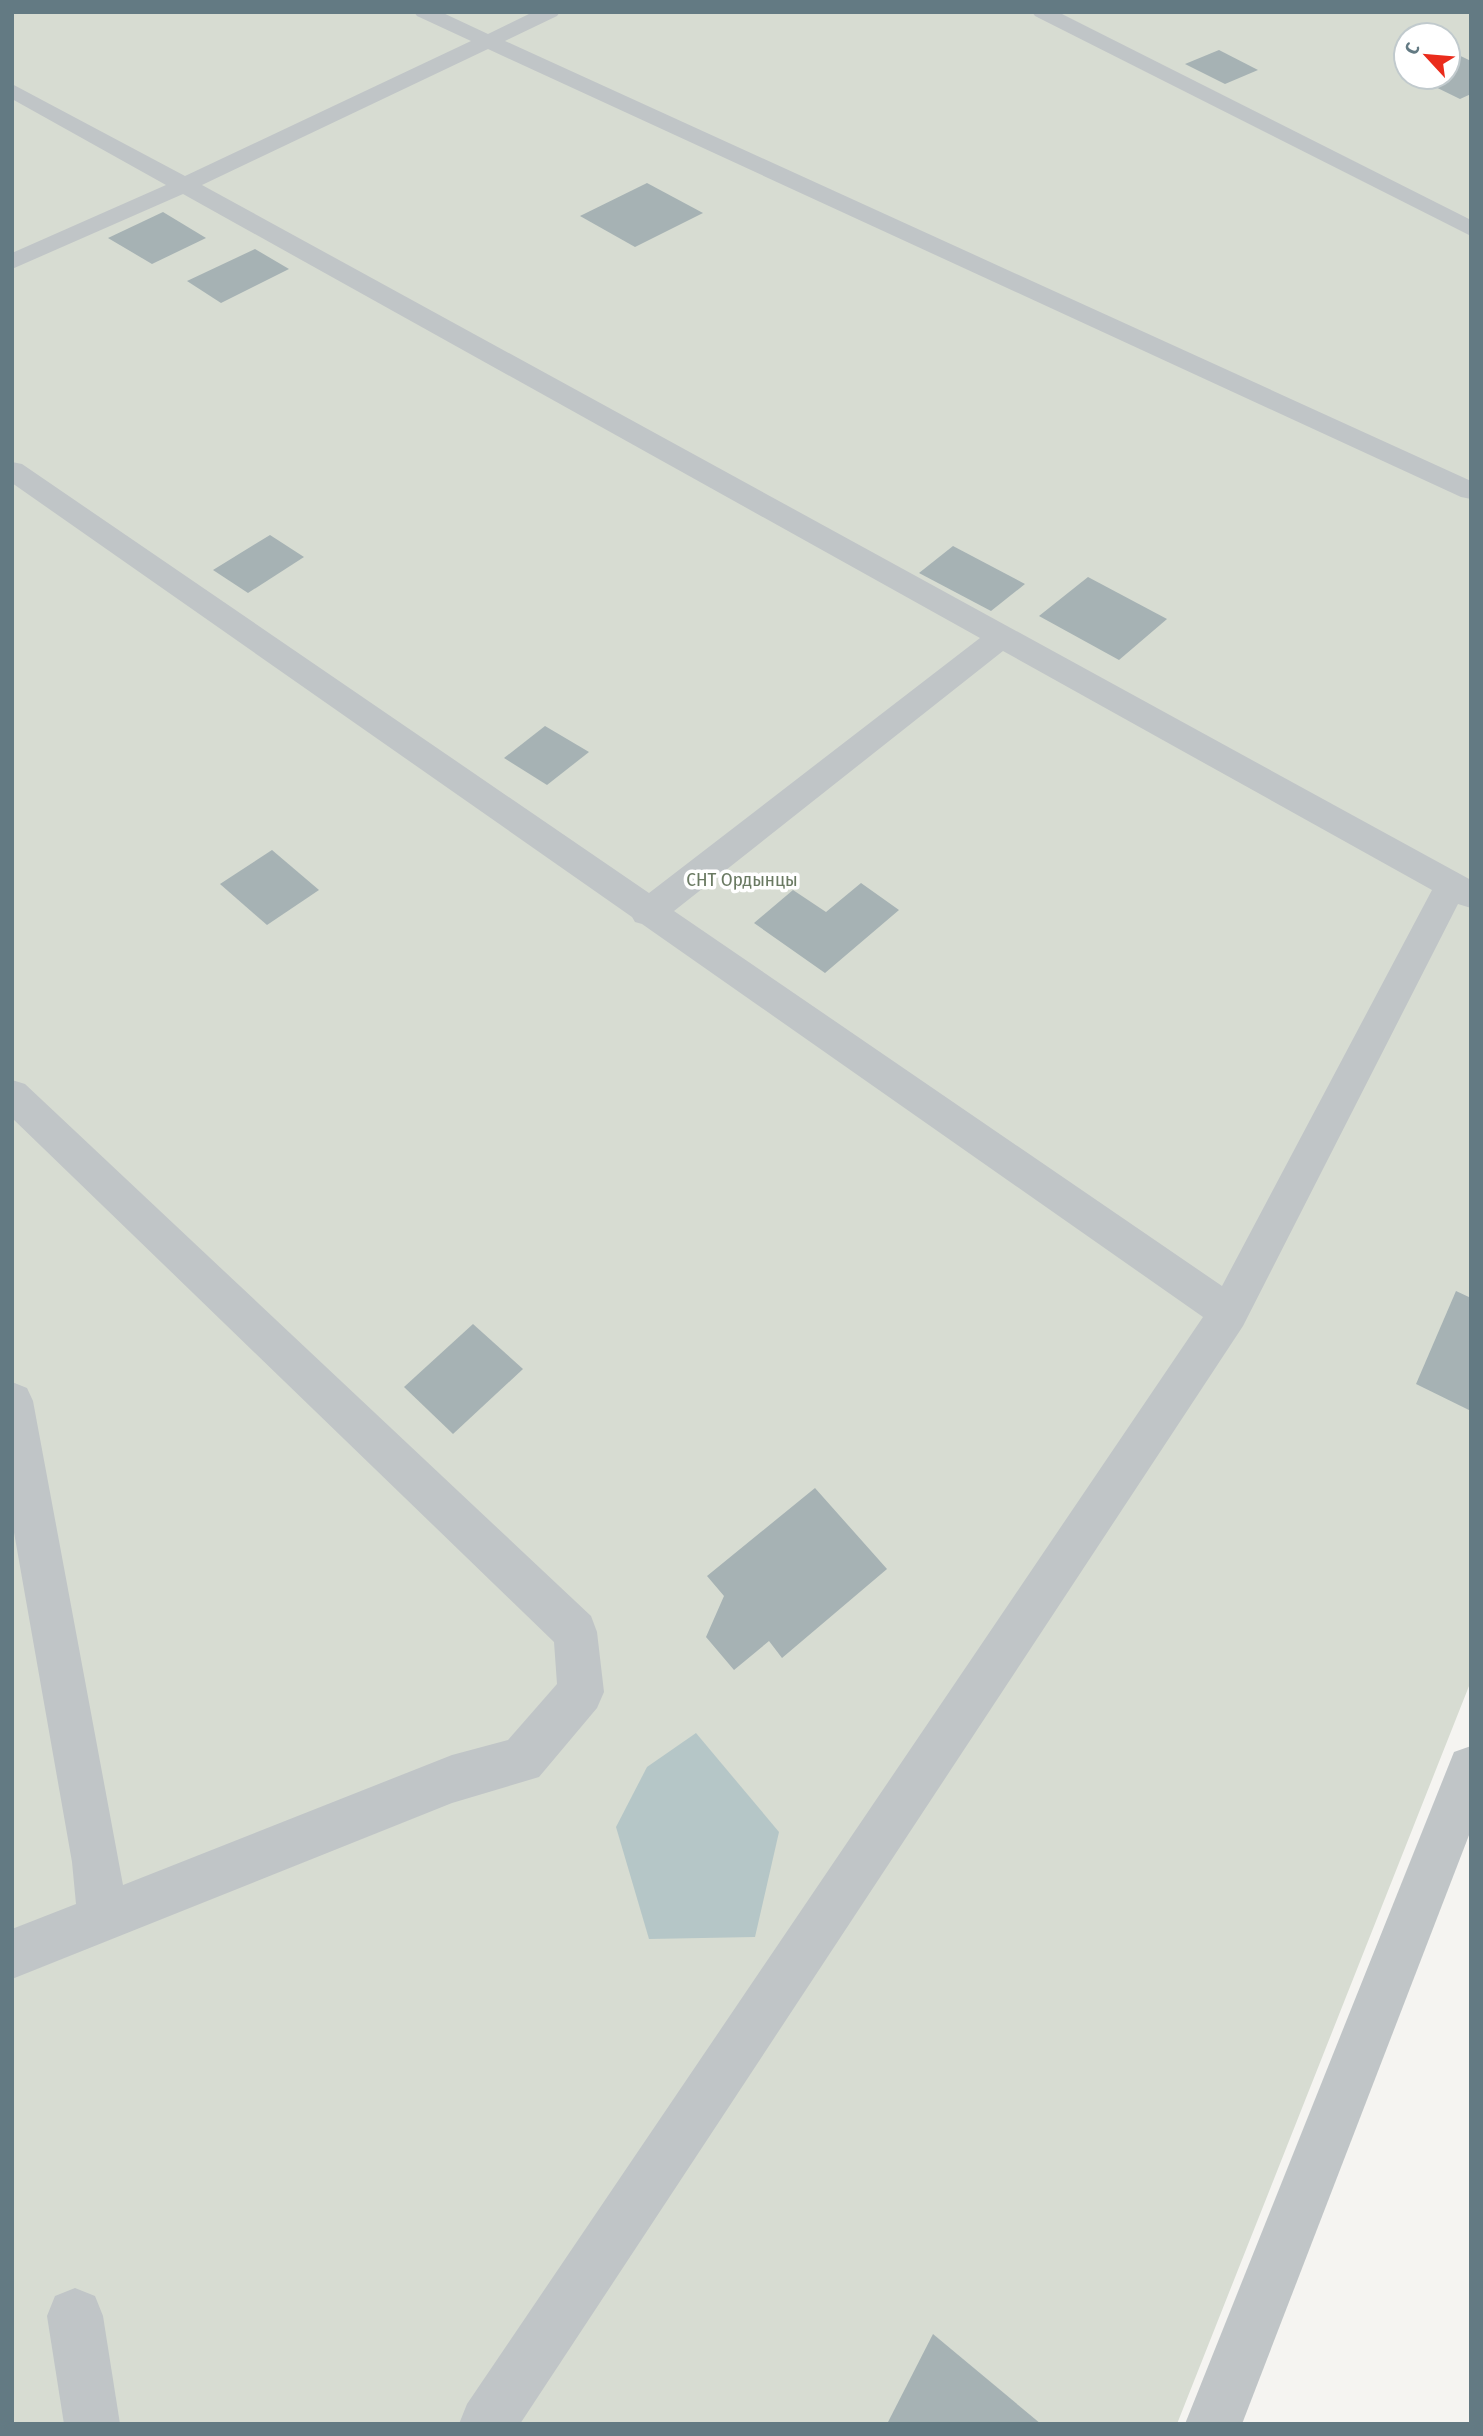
<svg xmlns="http://www.w3.org/2000/svg" width="1483" height="2436" viewBox="0 0 1483 2436" font-family="'Fira Sans Condensed',sans-serif">
  <style>
    .green { fill: #d7dcd2; fill-rule: evenodd }
    .water { fill: #b5c6c7 }
    .building { fill: #a6b2b4 }
    .lines { fill: none; stroke-linecap: round; stroke-linejoin: round }
    .minor { fill: #c0c5c7; fill-rule: evenodd }
    .labels { text-anchor: middle; stroke-width: 7; stroke-linejoin: round; paint-order: stroke }
    .park-label { font-size: 19px; fill: #6a7a62; stroke: #fff }
  </style>
  <rect width="100%" height="100%" fill="#f5f4f1"/>
  <path class="green" d="M12 12H1471V1681L1177 2424H12ZM1406 35H1448V77H1406Z"/>
  <polygon class="water" points="696,1733 779,1832 755,1937 649,1939 616,1827 647,1767"/>
  <g class="building">
    <polygon points="1219,50 1258,70 1225,84 1185,64"/>
    <polygon points="1448,50 1471,61 1471,94 1460,99 1415,77 1448,77"/>
    <polygon points="647,183 703,213 635,247 580,216"/>
    <polygon points="163,212 206,238 152,264 108,238"/>
    <polygon points="255,249 289,269 221,303 187,281"/>
    <polygon points="270,535 304,557 248,593 213,570"/>
    <polygon points="953,546 1025,584 991,611 919,573"/>
    <polygon points="1088,577 1167,619 1119,660 1039,616"/>
    <polygon points="545,726 589,752 547,785 504,758"/>
    <polygon points="272,850 319,890 267,925 220,884"/>
    <polygon points="861,883 899,910 825,973 754,923 793,890 826,912"/>
    <polygon points="1456,1291 1471,1298 1471,1411 1416,1384"/>
    <polygon points="473,1324 523,1369 453,1434 404,1387"/>
    <polygon points="815,1488 887,1569 782,1658 769,1641 734,1670 706,1637 724,1596 707,1576"/>
    <polygon points="933,2334 1041,2424 887,2424"/>
  </g>
  <g class="lines">
    <g class="minor">
      <path d="M414 12H441L488 34 533 12H560L557 16 505 41 1471 481V499L1461 497 488 49 202 185 1471 880V908L1458 904 1243 1326 520 2424H459L467 2404 1203 1317 642 924 635 922 632 917 12 483V462L22 464 649 893 980 638 183 194 12 269V253L166 185 12 99V84L185 176 471 41 417 16ZM1003 651 1432 890 1222 1286 674 911Z"/>
      <polygon points="1032,12 1058,12 1471,220 1471,236 1035,16"/>
      <polygon points="12,1080 25,1084 591,1616 597,1632 604,1692 597,1708 539,1777 452,1803 12,1979 12,1929 76,1904 72,1862 12,1521 12,1382 27,1388 33,1401 123,1885 452,1755 508,1740 557,1684 554,1642 12,1118"/>
      <polygon points="1471,1746 1471,1830 1242,2424 1185,2424 1454,1752"/>
      <polygon points="75,2288 95,2296 103,2316 120,2424 64,2424 47,2316 55,2296"/>
    </g>
  </g>
  <g class="labels">
    <g class="park-label">
      <text x="742" y="886">СНТ Ордынцы</text>
    </g>
  </g>
  <rect width="1483" height="2436" fill="none" stroke="#637a83" stroke-width="28"/>
  <g transform="translate(1427 56) rotate(296)"><circle r="33" fill="#ffffff" stroke="#c1cacd" stroke-width="2"/>
  <path d="M0-5L12 26L0 18L-12 26Z" fill="#ea2c1c"/>
  <text y="-10" font-size="19" font-weight="bold" text-anchor="middle" fill="#637a83">С</text>
  </g>
</svg>
